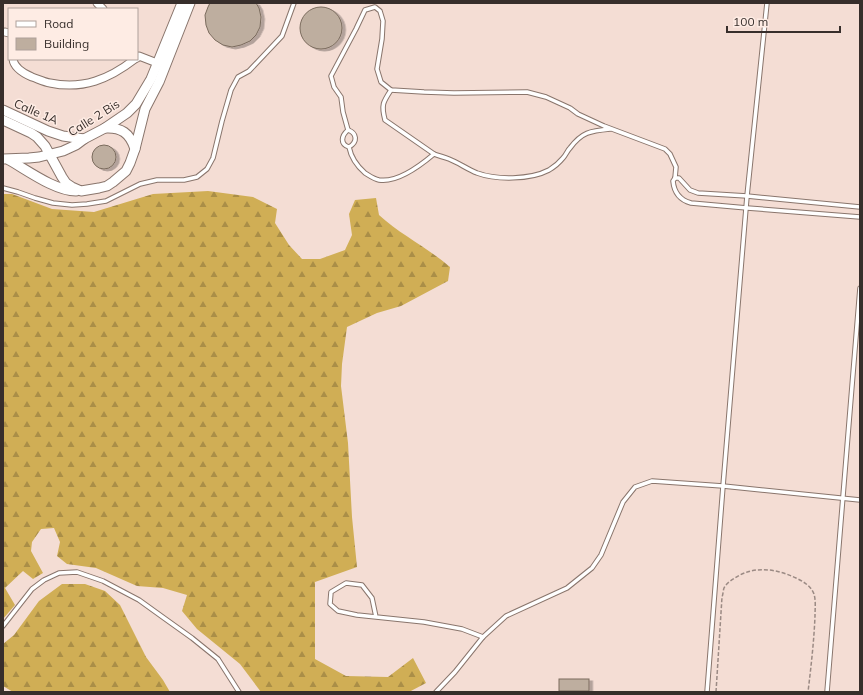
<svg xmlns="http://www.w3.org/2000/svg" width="863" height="695" viewBox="0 0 863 695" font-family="Mulish,sans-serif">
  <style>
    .forest { fill: url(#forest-firs) }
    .building { fill: #beae9f; stroke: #7a6b5d; filter: url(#shadow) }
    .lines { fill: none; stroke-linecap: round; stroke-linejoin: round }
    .service-casing { stroke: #89756c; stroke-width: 5.5 }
    .minor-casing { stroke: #89756c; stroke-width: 9 }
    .tertiary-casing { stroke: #89756c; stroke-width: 11 }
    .path { stroke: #9b8a84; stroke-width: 1.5; stroke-dasharray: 4 2; stroke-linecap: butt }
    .service { stroke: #fff; stroke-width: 3.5 }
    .minor { stroke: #fff; stroke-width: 7 }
    .tertiary { stroke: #fff; stroke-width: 9 }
    .labels { text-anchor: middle; stroke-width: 3; stroke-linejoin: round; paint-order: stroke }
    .street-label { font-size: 12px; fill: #372e2b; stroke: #feece4 }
  </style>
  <defs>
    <pattern id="forest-firs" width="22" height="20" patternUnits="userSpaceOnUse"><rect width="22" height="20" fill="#d0ae55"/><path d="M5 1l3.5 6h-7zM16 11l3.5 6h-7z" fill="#aa8e47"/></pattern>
    <filter id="shadow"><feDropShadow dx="3.5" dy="2" stdDeviation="0" flood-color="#0004"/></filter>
  </defs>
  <rect width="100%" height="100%" fill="#f4ddd4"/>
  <g class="forest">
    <path d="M208 191 253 197 277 209 275 223 289 245 302 259H320L345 250 352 235 349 214 355 200 376 198 379 215C401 235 428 248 450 267L448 281 401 306 377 313 347 327 342 364 341 386 348 443 352 517 357 567 315 582V659L346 676 388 677 413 658 426 683 409 692H261L240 664 197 629 182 611 187 595 163 588 137 586 96 568 67 564 57 556 60 542 54 528 41 529 32 542 31 551 43 573 33 579 23 571 5 588 15 605 3 619V194H12L52 209 94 212 153 194Z"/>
    <polygon points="62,584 85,584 105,591 120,605 146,657 163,680 170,692 13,692 3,686 3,644 14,635 39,601"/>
  </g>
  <g class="building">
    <polygon points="210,3 256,3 259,8 261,17 260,27 256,35 250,41 241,45 232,47 223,45 215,40 209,33 206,25 205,15 208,7"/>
    <circle cx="321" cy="28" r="21"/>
    <circle cx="104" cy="157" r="12"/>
    <rect x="559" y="679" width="30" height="12"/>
  </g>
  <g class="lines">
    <defs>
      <g id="service">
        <path d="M391 90C383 102 381 105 385 120L434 154"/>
        <path d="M348 130 343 112 341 97 334 87 331 76 356 29 365 10 375 7 380 11 383 21 382 39 377 69 381 82 391 90 424 92 454 93 527 92 546 97 570 108 578 114 604 126 665 149 670 154 676 167 675 178 673 181C674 192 680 200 691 203L747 208 860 217"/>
        <path d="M348 130C341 136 340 144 349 147 351 157 357 166 365 173 370 176 374 179 379 180 397 183 421 165 434 154 439 156 444 157 449 159 459 163 467 169 477 173 496 180 530 180 549 170 554 167 559 163 563 158 566 155 567 151 570 148 582 132 590 131 610 129"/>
        <path d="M348 130C357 133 358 142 349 147"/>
        <polyline points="675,178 679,178 690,190 698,193 747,196 860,207"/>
        <polyline points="3,188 18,192 35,198 53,203 72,205 87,204 106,201 140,184 157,180 184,180 197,177 207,169 213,158 222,121 231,90 238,77 249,71 282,36 294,3"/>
        <polyline points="376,617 372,598 362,585 346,583 331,592 330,604 338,611 357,615 424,622 462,629 483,637"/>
        <polyline points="3,626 32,589 44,580 59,573 77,572 103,581 139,600 164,618 192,638 218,659 239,692"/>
        <polyline points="436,692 455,672 483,637 506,616 567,588 592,568 601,555 623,502 635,487 652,481 723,486 860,500"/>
        <polyline points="707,692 723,486 747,196 767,3"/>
        <polyline points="827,692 860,288"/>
      </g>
      <g id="minor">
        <polyline points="97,3 103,9"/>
        <polyline points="5,32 9,33"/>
        <polyline points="137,58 139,56 157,63"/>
        <path d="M13 59C14 68 25 74 32 77 38 79 44 82 50 83 83 90 109 79 135 59"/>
      </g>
      <g id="tertiary">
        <polyline points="3,110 48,131 63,136 84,139"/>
        <polyline points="3,120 31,133 37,137 45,146 62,177 66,183 72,187 81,191 99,188 107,186 113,182 126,171 130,163 135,149 145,109 159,82 190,3"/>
        <path d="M105 128C121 127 130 133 135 149"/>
        <polyline points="3,159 29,158 39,157 63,151 76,145 84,139 105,128 127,113 136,104 151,79 182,3"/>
        <path d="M9 160C27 170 55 191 76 191"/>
      </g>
    </defs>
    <use href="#service" class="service-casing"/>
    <use href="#minor" class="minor-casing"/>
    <use href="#tertiary" class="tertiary-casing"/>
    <path class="path" d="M716 692 722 597C723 595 723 591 724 588 726 584 731 580 735 578 754 565 777 569 796 578 804 582 811 586 814 594 816 601 815 609 815 616 814 641 811 667 808 692"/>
    <use href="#service" class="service"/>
    <use href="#minor" class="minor"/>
    <use href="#tertiary" class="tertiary"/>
  </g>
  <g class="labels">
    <g class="street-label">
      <text transform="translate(36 112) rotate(23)" y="4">Calle 1A</text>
      <text transform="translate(94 118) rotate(-32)" y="4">Calle 2 Bis</text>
    </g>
  </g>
  <rect width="863" height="695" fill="none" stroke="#372e2b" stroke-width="8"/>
  <rect x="8" y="8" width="130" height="52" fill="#feece4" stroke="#aea09a"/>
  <rect x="16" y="21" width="20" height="6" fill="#ffffff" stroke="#aea09a"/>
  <text x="44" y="28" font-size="12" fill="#372e2b">Road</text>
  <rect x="16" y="38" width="20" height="12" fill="#beae9f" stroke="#aea09a"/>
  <text x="44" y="48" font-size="12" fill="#372e2b">Building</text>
  <path d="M727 26v6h113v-6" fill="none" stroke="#372e2b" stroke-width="2"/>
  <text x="733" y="26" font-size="12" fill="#372e2b" stroke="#feece4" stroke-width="3" paint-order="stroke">100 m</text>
</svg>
